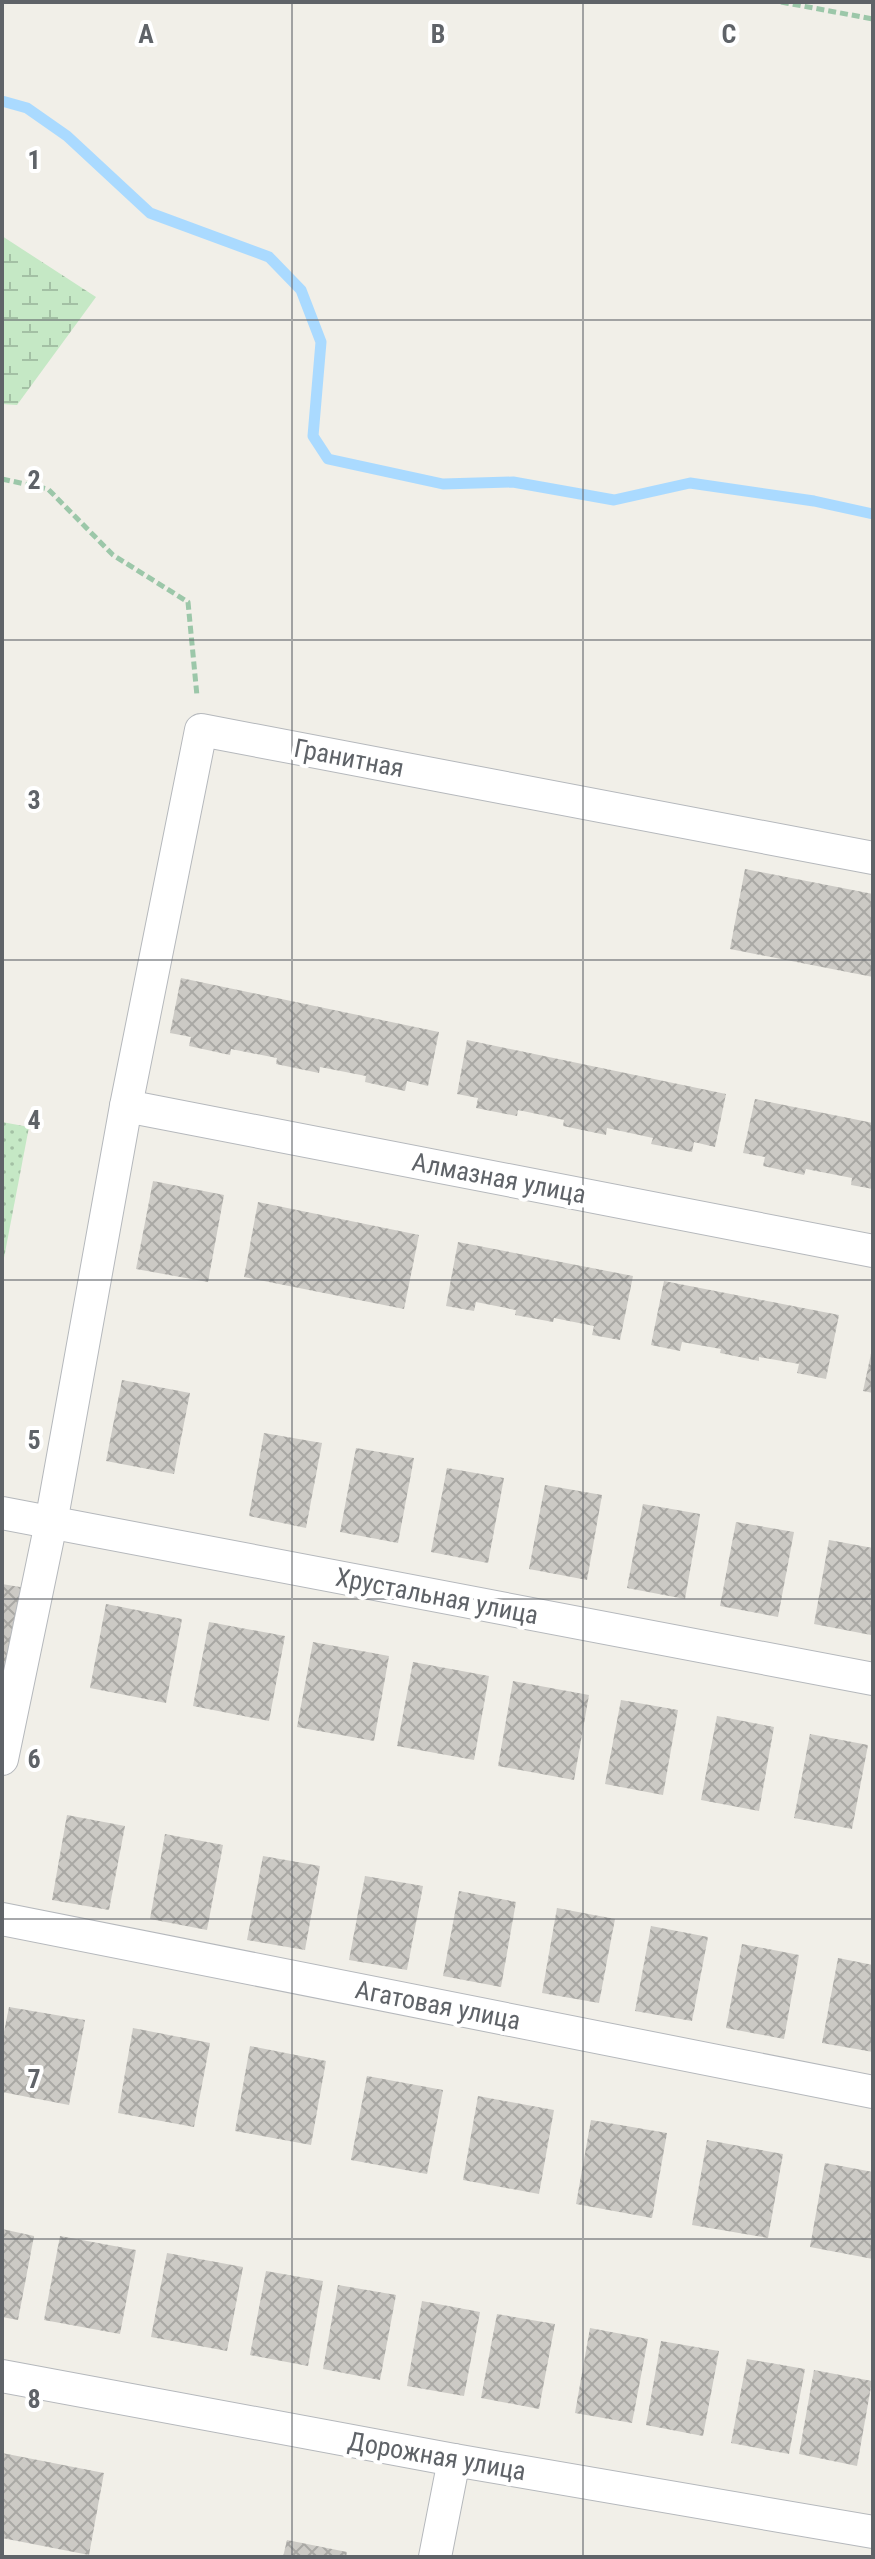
<svg xmlns="http://www.w3.org/2000/svg" width="875" height="2559" viewBox="0 0 875 2559" font-family="'Roboto Condensed',sans-serif">
  <style>
    .wetland { fill: url(#wetland-marsh) }
    .park { fill: url(#park-dots) }
    .lines { fill: none; stroke-linecap: round; stroke-linejoin: round }
    .stream { stroke: #aadaff; stroke-width: 11 }
    .building { fill: url(#building-cross-hatch) }
    .street-casing { stroke: #b5b8bc; stroke-width: 34 }
    .path { stroke: #9cc7a9; stroke-width: 5; stroke-dasharray: 8 4; stroke-linecap: butt }
    .street { stroke: #fff; stroke-width: 32 }
    .grid { fill: none; stroke: #5f6368; stroke-width: 2; stroke-opacity: 0.55 }
    .labels { text-anchor: middle; stroke-width: 8; stroke-linejoin: round; paint-order: stroke }
    .street-label { font-size: 26px; fill: #5f6368; stroke: #fff }
    .grid-label { font-size: 26px; text-anchor: middle; font-weight: bold; fill: #5f6368; stroke: #fff; stroke-width: 8; stroke-linejoin: round; paint-order: stroke }
  </style>
  <defs>
    <pattern id="wetland-marsh" width="20" height="14" patternUnits="userSpaceOnUse" patternTransform="scale(2)"><rect width="20" height="14" fill="#c5e8c5"/><path d="M1 5h8M5 5V1M11 12h8M15 12V8" fill="none" stroke="#a3c0a4"/></pattern>
    <pattern id="park-dots" width="8" height="8" patternUnits="userSpaceOnUse" patternTransform="scale(2)"><rect width="8" height="8" fill="#c5e8c5"/><path d="M2 2h.1M6 6h.1" fill="none" stroke="#a3c0a4" stroke-width="1.8" stroke-linecap="round"/></pattern>
    <pattern id="building-cross-hatch" width="8" height="8" patternUnits="userSpaceOnUse" patternTransform="scale(2)"><rect width="8" height="8" fill="#cccac5"/><path d="M0 0l8 8M0 8l8-8" fill="none" stroke="#a9a8a4"/></pattern>
  </defs>
  <rect width="100%" height="100%" fill="#f1efe8"/>
  <polygon class="wetland" points="2,236 96,297 17,405 2,404"/>
  <polygon class="park" points="2,1122 29,1127 3,1263 2,1263"/>
  <g class="lines">
    <polyline class="stream" points="2,101 27,108 67,136 150,213 269,257 301,290 321,342 313,436 328,459 443,484 513,482 614,500 690,483 814,501 873,514"/>
  </g>
  <g class="building">
    <polygon points="745,869 873,894 873,977 730,949"/>
    <polygon points="181,978 439,1032 428,1086 407,1081 405,1091 365,1082 366,1076 320,1067 319,1073 276,1064 277,1058 231,1049 230,1055 189,1046 191,1037 170,1033"/>
    <polygon points="467,1040 726,1094 715,1147 694,1142 692,1152 651,1144 653,1138 607,1128 606,1135 563,1126 564,1120 542,1115 518,1110 517,1116 476,1108 478,1098 457,1094"/>
    <polygon points="755,1099 873,1123 873,1189 851,1185 852,1178 806,1169 804,1175 763,1166 765,1157 743,1153"/>
    <polygon points="153,1181 224,1195 208,1282 136,1269"/>
    <polygon points="258,1202 419,1235 404,1309 244,1277"/>
    <polygon points="458,1242 633,1276 620,1340 592,1335 594,1326 554,1318 553,1322 515,1315 516,1310 476,1302 474,1311 446,1306"/>
    <polygon points="664,1281 839,1315 826,1379 797,1373 799,1364 759,1357 759,1361 720,1353 721,1349 682,1342 680,1351 651,1345"/>
    <polygon points="872,1349 873,1349 873,1393 863,1391"/>
    <polygon points="122,1380 190,1393 174,1474 106,1461"/>
    <polygon points="264,1433 322,1443 306,1528 249,1516"/>
    <polygon points="356,1448 414,1458 398,1543 340,1532"/>
    <polygon points="447,1468 504,1478 488,1563 431,1552"/>
    <polygon points="545,1485 602,1495 587,1580 529,1569"/>
    <polygon points="643,1504 700,1514 685,1599 627,1588"/>
    <polygon points="736,1522 794,1532 778,1617 720,1606"/>
    <polygon points="829,1540 873,1548 871,1635 814,1624"/>
    <polygon points="2,1584 26,1588 10,1672 2,1671"/>
    <polygon points="106,1604 182,1619 166,1703 90,1688"/>
    <polygon points="209,1622 285,1636 269,1721 193,1706"/>
    <polygon points="313,1642 389,1656 374,1741 297,1727"/>
    <polygon points="413,1662 489,1676 474,1760 397,1746"/>
    <polygon points="513,1681 589,1695 574,1780 498,1766"/>
    <polygon points="621,1700 678,1710 663,1795 605,1784"/>
    <polygon points="717,1716 774,1727 759,1811 701,1800"/>
    <polygon points="810,1734 868,1745 852,1829 794,1818"/>
    <polygon points="67,1815 125,1826 109,1910 52,1900"/>
    <polygon points="165,1834 223,1845 207,1930 150,1919"/>
    <polygon points="263,1856 320,1866 305,1950 247,1940"/>
    <polygon points="365,1876 423,1886 407,1970 349,1960"/>
    <polygon points="459,1891 516,1902 501,1987 443,1976"/>
    <polygon points="557,1908 615,1919 599,2003 542,1993"/>
    <polygon points="651,1926 708,1937 692,2021 635,2011"/>
    <polygon points="742,1944 799,1955 784,2039 726,2028"/>
    <polygon points="838,1958 873,1965 873,2052 822,2043"/>
    <polygon points="9,2007 85,2020 69,2105 2,2092 2,2042"/>
    <polygon points="133,2028 210,2043 194,2127 118,2113"/>
    <polygon points="250,2046 326,2061 311,2145 235,2131"/>
    <polygon points="367,2076 443,2090 427,2174 351,2160"/>
    <polygon points="478,2096 554,2110 539,2194 463,2180"/>
    <polygon points="591,2120 667,2133 652,2218 576,2204"/>
    <polygon points="707,2140 783,2154 768,2238 692,2225"/>
    <polygon points="825,2163 873,2172 873,2259 810,2247"/>
    <polygon points="2,2229 34,2236 18,2320 2,2317"/>
    <polygon points="60,2236 136,2250 120,2334 44,2320"/>
    <polygon points="167,2253 243,2267 227,2351 151,2337"/>
    <polygon points="266,2271 323,2281 308,2366 250,2355"/>
    <polygon points="338,2285 396,2295 380,2380 323,2369"/>
    <polygon points="422,2301 480,2312 464,2396 407,2386"/>
    <polygon points="497,2314 555,2324 539,2409 481,2398"/>
    <polygon points="590,2328 648,2339 632,2423 575,2413"/>
    <polygon points="661,2341 719,2351 703,2436 646,2425"/>
    <polygon points="747,2359 805,2369 789,2454 731,2443"/>
    <polygon points="814,2370 872,2381 857,2466 799,2454"/>
    <polygon points="2,2453 104,2473 89,2555 2,2538"/>
    <polygon points="287,2540 347,2552 346,2557 283,2557"/>
  </g>
  <g class="lines">
    <defs>
      <g id="street">
        <polyline points="126,1106 873,1251"/>
        <polyline points="2,1513 873,1679"/>
        <polyline points="2,1759 51,1523 126,1106 201,730 873,858"/>
        <polyline points="2,1919 873,2092"/>
        <polyline points="2,2376 454,2460 873,2532"/>
        <polyline points="435,2557 454,2460"/>
      </g>
    </defs>
    <use href="#street" class="street-casing"/>
    <g class="path">
      <polyline points="781,2 873,19"/>
      <polyline points="2,479 48,489 113,555 188,602 197,696"/>
    </g>
    <use href="#street" class="street"/>
  </g>
  <path class="grid" d="M292 2V2557M583 2V2557M2 320H873M2 640H873M2 960H873M2 1280H873M2 1599H873M2 1919H873M2 2239H873"/>
  <g class="labels">
    <g class="street-label">
      <text transform="translate(349 758) rotate(11)" y="9">Гранитная</text>
      <text transform="translate(499 1178) rotate(11)" y="9">Алмазная улица</text>
      <text transform="translate(437 1596) rotate(11)" y="9">Хрустальная улица</text>
      <text transform="translate(438 2005) rotate(11)" y="9">Агатовая улица</text>
      <text transform="translate(437 2456) rotate(10)" y="9">Дорожная улица</text>
    </g>
  </g>
  <g class="grid-label">
    <text x="146" y="43">A</text>
    <text x="438" y="43">B</text>
    <text x="729" y="43">C</text>
    <text x="34" y="169">1</text>
    <text x="34" y="489">2</text>
    <text x="34" y="809">3</text>
    <text x="34" y="1129">4</text>
    <text x="34" y="1449">5</text>
    <text x="34" y="1768">6</text>
    <text x="34" y="2088">7</text>
    <text x="34" y="2408">8</text>
  </g>
  <rect width="875" height="2559" fill="none" stroke="#5f6368" stroke-width="8"/>
</svg>
